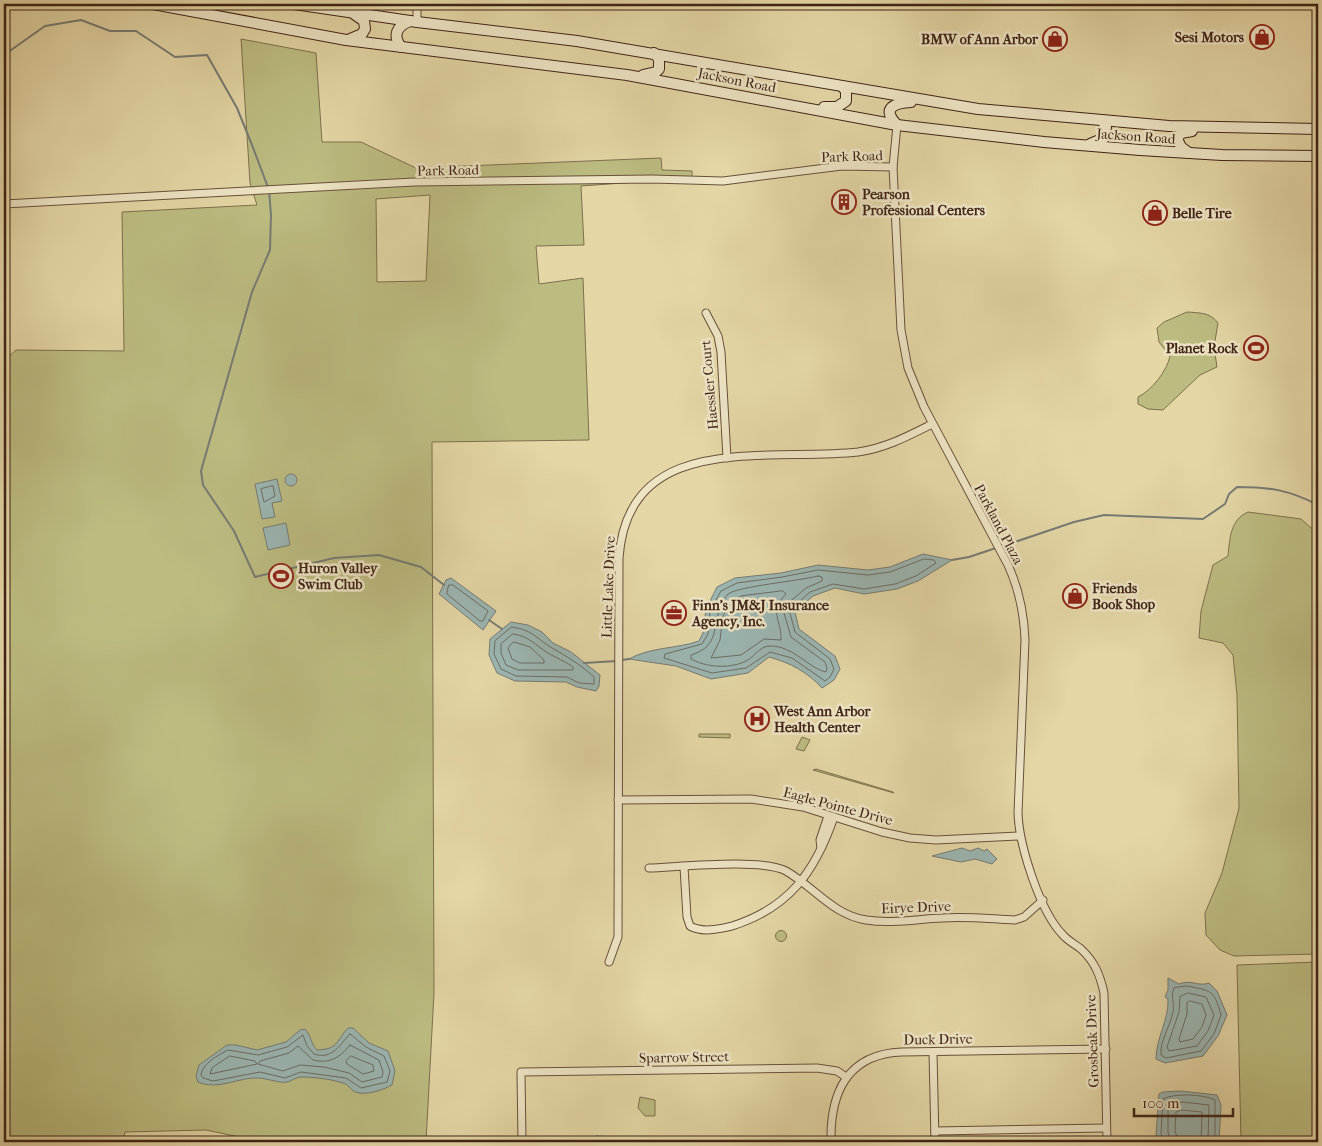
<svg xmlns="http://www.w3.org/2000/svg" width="1322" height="1146" viewBox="0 0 1322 1146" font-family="'IM FELL French Canon',serif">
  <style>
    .green { fill: #bcbc81; stroke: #7e704c; fill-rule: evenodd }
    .water { fill: #9bb6b2; stroke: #767b74 }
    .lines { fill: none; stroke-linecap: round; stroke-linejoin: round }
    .shore { stroke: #6d6c64; stroke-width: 1 }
    .stream { stroke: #767b74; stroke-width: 2 }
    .minor-casing { stroke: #68503a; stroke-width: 9 }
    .secondary-casing { stroke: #3f2317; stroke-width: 12 }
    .minor { stroke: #ede4c4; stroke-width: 7 }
    .secondary { stroke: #ede4c4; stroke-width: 10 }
    .labels { text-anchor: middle; stroke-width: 5; stroke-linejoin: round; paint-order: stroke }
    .poi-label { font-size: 14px; font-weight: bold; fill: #3f2317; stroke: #ede4c4; text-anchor: start }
    .street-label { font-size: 14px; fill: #3f2317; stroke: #ede4c4 }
  </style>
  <rect width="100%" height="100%" fill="#e4d6a5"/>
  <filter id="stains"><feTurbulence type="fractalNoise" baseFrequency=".004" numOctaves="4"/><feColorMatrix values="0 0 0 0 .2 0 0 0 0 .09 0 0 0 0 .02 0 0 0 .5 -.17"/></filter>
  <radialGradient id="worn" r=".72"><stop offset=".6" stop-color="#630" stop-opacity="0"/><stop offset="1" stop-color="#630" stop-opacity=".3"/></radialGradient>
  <g class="green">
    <path d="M241 39 316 53 322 142H361L416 168 661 158 662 170 692 171V178L581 186 584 245 536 246 539 284 583 278 589 440 432 442 434 993 426 1142H263L206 1130 125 1132 123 1142H4V361L16 350 124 351 122 212 257 205 250 183ZM430 195 426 281 377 282 376 199Z"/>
    <path d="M1187 312C1199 313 1210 312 1218 323L1214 347 1217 367 1200 375 1163 410 1148 409 1138 404V397C1152 390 1167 371 1170 356L1159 342 1157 328 1164 322Z"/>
    <path d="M1248 512 1301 519 1318 534V954L1234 956 1220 950 1206 935 1205 913 1222 873 1239 808 1237 695 1233 655 1223 643 1199 638 1201 611 1213 565 1228 556C1230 538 1230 520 1248 512Z"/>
    <polygon points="699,734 730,734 730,738 699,737"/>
    <polygon points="802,737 810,740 804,751 796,749"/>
    <polygon points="816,769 893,792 894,793 813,770"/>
    <circle cx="781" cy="936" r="5.5"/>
    <polygon points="1318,962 1318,1142 1241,1142 1237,965"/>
    <polygon points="640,1097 655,1100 655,1116 645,1116 638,1108"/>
  </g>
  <g class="water">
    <circle cx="291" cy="480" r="6"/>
    <polygon points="277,479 282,501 272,503 275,517 262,519 255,484"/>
    <polygon points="286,523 290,545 268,550 263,528"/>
    <path d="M923 554 952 560 918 581 897 589 864 594 835 588 813 596 795 612 799 629 835 656 840 669 834 680 822 688C807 672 791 663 769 657L748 673 711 679 676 666 629 659C650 647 676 649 699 641L703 633 706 609 717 587 735 578 781 573 818 565 868 570 890 567Z"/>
    <polygon points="451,578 496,611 483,630 439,594 446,580"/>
    <polygon points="511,622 528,625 542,632 553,643 571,652 600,675 599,686 596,691 577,687 566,682 515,681 497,673 489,655 490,639"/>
    <polygon points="962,848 970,851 978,848 984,851 987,849 997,859 992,864 975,859 961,862 932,856"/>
    <path d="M1168 978 1179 984C1191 979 1198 987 1209 983L1217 991 1227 1015 1218 1036 1203 1056 1165 1063 1156 1059C1156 1038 1169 1020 1168 999L1165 997 1168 990Z"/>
    <path d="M348 1028H353L369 1043 388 1051 395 1071 392 1085C383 1090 365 1096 355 1092 350 1089 348 1084 343 1083 330 1079 315 1077 301 1077 296 1077 292 1081 287 1082 280 1084 265 1077 254 1078 235 1079 217 1090 198 1082L196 1076 199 1065 227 1045H236L257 1050 286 1042 300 1030 305 1029C312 1036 310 1043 317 1050 339 1049 335 1042 348 1028Z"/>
    <polygon points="1181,1091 1217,1095 1221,1105 1219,1142 1161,1142 1156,1135 1159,1094 1163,1092"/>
    <polygon points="596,1136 636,1138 639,1142 588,1142"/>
  </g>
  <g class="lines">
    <g class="shore">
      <polygon points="273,486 275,496 264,502 261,489"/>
      <polygon points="924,559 934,560 936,563 916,576 895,584 864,589 833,584 810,592 792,608 790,613 795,632 830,659 834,669 830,677 825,681 792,658 770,652 746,668 712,673 664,658 665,654 702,644 708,634 710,611 721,591 737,583 782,577 818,570 868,575 890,572"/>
      <path d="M818 576 822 577V581L806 588 787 604 784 613 791 637 825 662 827 668 826 672C808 668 794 646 770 646 759 646 753 659 744 662 727 669 706 667 691 659V655C721 646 711 626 722 604 724 600 725 597 728 594 740 586 799 581 818 576Z"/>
      <polygon points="449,585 453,585 488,611 483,621 480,621 447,594"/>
      <path d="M783 591 786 594C768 612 782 621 781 640L764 639 741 655 711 658 720 640 723 616 732 601 741 596Z"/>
      <path d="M512 627C535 631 535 638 552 648 568 657 581 665 594 677V684L579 683 567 677 516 676 501 669 494 654 495 641Z"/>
      <path d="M513 634C529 636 535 645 548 653 556 658 565 661 573 667V670H518L506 665 501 653V644Z"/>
      <polygon points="514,642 530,647 544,660 544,663 520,663 512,659 508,648"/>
      <path d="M1187 986C1211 991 1214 989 1221 1015L1214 1034 1201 1051 1166 1058 1161 1055C1160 1040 1170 1027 1173 1012 1175 1003 1170 996 1174 988Z"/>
      <polygon points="1188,993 1206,997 1214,1015 1208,1031 1197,1046 1169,1051 1167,1047 1179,1012 1180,997"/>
      <polygon points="1190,1001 1202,1004 1206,1015 1202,1027 1193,1039 1180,1042 1179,1039 1187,1014 1187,1003"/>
      <path d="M350 1034 366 1047 384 1056 390 1071 387 1082 361 1088 346 1078 301 1072 285 1078 260 1072 213 1081 203 1078 201 1075C202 1064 218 1055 228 1050L258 1055 287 1047 303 1035 307 1046 314 1054C333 1060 339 1045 350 1034Z"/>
      <path d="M350 1045 379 1060 383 1072 382 1077 362 1082 349 1073 324 1067 300 1065 283 1071 258 1064 260 1061 289 1053 298 1046 313 1060C329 1064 340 1058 350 1045Z"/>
      <polygon points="230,1056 255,1061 257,1064 210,1074 212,1068"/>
      <polygon points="351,1056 373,1065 374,1071 363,1074 347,1064 346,1061"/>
      <path d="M1164 1142 1161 1134 1163 1099C1174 1093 1203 1094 1215 1100V1142"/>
      <polyline points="1171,1142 1168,1132 1168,1105 1182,1102 1209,1105 1208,1142"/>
      <polyline points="1178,1142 1175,1130 1176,1112 1181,1110 1202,1112 1201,1142"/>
    </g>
    <g class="stream">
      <polyline points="4,55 45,26 81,20 110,31 136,31 175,57 207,55 237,108 252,145 269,190 271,215 270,250 252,292 201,471 203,485 234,531 255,577 334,558 379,555 421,567 444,585"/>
      <path d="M1000 547 1074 522 1104 515 1203 519 1225 504 1229 494 1237 487C1270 487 1289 490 1318 505"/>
      <polyline points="952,560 969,557 996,548"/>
      <polyline points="489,620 502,629"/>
      <polyline points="622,660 629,659"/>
      <polyline points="584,663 617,661"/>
    </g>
    <defs>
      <g id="minor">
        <polyline points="417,4 417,22"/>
        <path d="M897 125 893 167 901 330 908 368 924 407 1008 565C1019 589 1024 613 1025 640L1018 813C1019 845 1040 912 1063 935 1068 941 1075 944 1081 949 1095 962 1100 975 1104 993L1107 1142"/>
        <polyline points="4,204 414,182 652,179 723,181 842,166 893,167"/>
        <polyline points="706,313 718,336 721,352 727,458"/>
        <polyline points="618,800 751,799 803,807 882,832 910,838 936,840 1020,836"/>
        <polyline points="821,848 820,840 828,816"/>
        <path d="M684 867 687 917 690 926C702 933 719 929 732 926 789 908 815 872 834 817"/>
        <path d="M649 868C679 867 762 858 786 871 814 887 833 915 866 920 892 924 917 919 942 918 966 916 991 919 1015 920L1024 917 1043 900"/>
        <path d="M609 962 618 937 619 558C628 429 769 462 858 452 886 448 908 436 932 424"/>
        <polyline points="933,1052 935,1142"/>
        <polyline points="935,1131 1106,1128"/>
        <polyline points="522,1142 521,1072 817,1068 837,1071 846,1077"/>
        <path d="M831 1142C830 1093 847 1054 902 1052L1106 1049"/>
      </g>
      <g id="secondary">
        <polyline points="153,4 346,40 627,75 897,125 1044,142 1140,150 1222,155 1318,156"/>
        <polyline points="294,4 417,22 577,41 978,109 1169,126 1318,129"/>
        <polyline points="350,39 362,34 365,29 364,21 354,14"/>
        <path d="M401 47C392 35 397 26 410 21"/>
        <polyline points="643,75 656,72 659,69 659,59 654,53"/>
        <polyline points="824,107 837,107 846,101 846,91 842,86"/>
        <path d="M897 125C881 108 894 103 911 102"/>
        <polyline points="1090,144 1104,138 1106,127 1102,120"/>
        <polyline points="1189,153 1181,147 1177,139 1181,133 1192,131"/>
      </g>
    </defs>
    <use href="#minor" class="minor-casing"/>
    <use href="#secondary" class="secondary-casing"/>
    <use href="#minor" class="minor"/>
    <use href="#secondary" class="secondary"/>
  </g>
  <defs>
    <symbol id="shop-ring" viewBox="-11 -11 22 22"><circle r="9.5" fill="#ede4c4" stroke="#8f2418" stroke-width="1.5"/><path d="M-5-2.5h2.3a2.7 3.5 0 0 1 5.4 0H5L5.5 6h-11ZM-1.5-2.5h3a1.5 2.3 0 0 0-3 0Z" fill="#8f2418"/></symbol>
    <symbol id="building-ring" viewBox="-11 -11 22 22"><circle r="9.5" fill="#ede4c4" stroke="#8f2418" stroke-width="1.5"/><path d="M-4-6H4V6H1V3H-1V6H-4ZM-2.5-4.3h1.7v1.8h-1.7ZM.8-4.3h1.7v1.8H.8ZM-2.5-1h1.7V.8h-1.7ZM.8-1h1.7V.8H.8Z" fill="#8f2418"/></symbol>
    <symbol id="stadium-ring" viewBox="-11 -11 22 22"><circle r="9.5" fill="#ede4c4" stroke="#8f2418" stroke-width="1.5"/><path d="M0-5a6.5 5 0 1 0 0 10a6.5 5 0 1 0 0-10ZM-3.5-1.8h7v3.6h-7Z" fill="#8f2418"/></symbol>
    <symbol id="office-ring" viewBox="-11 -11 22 22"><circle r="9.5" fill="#ede4c4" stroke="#8f2418" stroke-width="1.5"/><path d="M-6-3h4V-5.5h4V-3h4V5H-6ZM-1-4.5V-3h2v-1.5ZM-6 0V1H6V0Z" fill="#8f2418"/></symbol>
    <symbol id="hospital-ring" viewBox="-11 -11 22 22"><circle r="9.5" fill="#ede4c4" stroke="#8f2418" stroke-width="1.5"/><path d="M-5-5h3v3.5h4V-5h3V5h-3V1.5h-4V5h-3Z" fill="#8f2418"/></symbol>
  </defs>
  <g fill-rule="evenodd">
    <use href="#shop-ring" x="1248" y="23" width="28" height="28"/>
    <use href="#shop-ring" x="1041" y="25" width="28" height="28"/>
    <use href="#building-ring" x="830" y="188" width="28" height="28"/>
    <use href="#shop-ring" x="1141" y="199" width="28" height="28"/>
    <use href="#stadium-ring" x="1242" y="334" width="28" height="28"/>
    <use href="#stadium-ring" x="267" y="562" width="28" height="28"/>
    <use href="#shop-ring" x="1061" y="582" width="28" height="28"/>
    <use href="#office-ring" x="660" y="599" width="28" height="28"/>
    <use href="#hospital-ring" x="743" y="705" width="28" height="28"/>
  </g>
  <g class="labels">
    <g class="poi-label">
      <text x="1244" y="42" text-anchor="end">Sesi Motors</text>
      <text x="1038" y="44" text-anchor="end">BMW of Ann Arbor</text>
      <text x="862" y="199">Pearson<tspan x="862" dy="16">Professional Centers</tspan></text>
      <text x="1172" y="218">Belle Tire</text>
      <text x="1238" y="353" text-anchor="end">Planet Rock</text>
      <text x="298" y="573">Huron Valley<tspan x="298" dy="16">Swim Club</tspan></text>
      <text x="1092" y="593">Friends<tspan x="1092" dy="16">Book Shop</tspan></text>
      <text x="692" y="610">Finn’s JM&amp;J Insurance<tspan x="692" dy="16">Agency, Inc.</tspan></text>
      <text x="774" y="716">West Ann Arbor<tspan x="774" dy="16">Health Center</tspan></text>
    </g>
    <g class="street-label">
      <text transform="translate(737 80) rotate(11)" y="5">Jackson Road</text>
      <text transform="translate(1136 136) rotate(4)" y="5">Jackson Road</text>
      <text transform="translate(852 156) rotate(-2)" y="5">Park Road</text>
      <text transform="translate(448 170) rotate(-1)" y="5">Park Road</text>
      <text transform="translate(709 385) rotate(-95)" y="5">Haessler Court</text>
      <text transform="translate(999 524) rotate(62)" y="5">Parkland Plaza</text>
      <text transform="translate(608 587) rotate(-88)" y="5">Little Lake Drive</text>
      <text transform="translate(838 806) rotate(15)" y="5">Eagle Pointe Drive</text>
      <text transform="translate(916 907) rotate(-2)" y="5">Eirye Drive</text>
      <text transform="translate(938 1039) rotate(-1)" y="5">Duck Drive</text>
      <text transform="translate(1092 1041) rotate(-92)" y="5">Grosbeak Drive</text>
      <text transform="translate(684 1057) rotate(-1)" y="5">Sparrow Street</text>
    </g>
  </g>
  <rect width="1322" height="1146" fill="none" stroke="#e4d6a5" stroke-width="20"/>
  <rect x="5" y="5" width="1312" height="1136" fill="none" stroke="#3f2317" stroke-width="2.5"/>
  <rect x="10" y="10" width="1302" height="1126" fill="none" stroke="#3f2317"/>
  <path d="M1134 1108v8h99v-8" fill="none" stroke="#3f2317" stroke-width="2.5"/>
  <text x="1142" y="1108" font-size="15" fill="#3f2317" stroke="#ede4c4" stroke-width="4" paint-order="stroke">100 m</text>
  <rect width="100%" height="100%" filter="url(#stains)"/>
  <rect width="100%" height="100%" fill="url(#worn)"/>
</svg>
